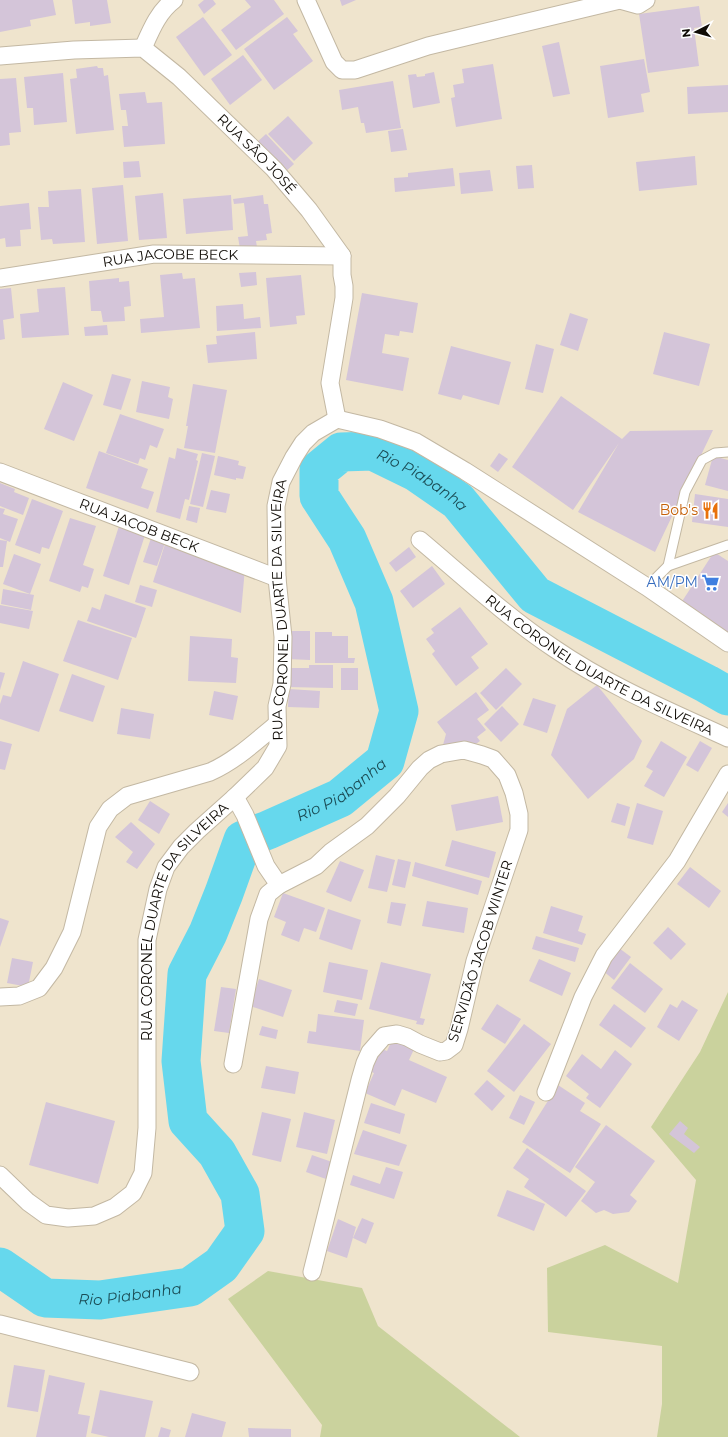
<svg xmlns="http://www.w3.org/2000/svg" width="728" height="1437" viewBox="0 0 728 1437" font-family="Montserrat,sans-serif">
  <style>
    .green { fill: #cad29d }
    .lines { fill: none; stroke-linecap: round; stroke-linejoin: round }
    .river { stroke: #66d8ed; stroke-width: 39 }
    .building { fill: #d4c5d9 }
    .service-casing { stroke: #c3b8a3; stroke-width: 11 }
    .minor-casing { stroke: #c3b8a3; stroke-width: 19 }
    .service { stroke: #fff; stroke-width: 9 }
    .minor { stroke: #fff; stroke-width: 17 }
    .labels { text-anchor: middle; stroke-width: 3; stroke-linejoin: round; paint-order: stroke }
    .street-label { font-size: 14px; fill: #0f0b05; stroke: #fff }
    .food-label { font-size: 14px; fill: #c56008; stroke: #fff; text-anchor: end }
    .shop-label { font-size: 14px; fill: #366cbe; stroke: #fff; text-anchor: end }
    .water-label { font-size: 15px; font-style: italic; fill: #1b4d56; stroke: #fff }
  </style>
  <rect width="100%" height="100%" fill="#efe4cd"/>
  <g class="green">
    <polygon points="728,992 728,1437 657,1437 662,1404 662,1346 548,1332 547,1268 605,1245 678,1283 696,1180 651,1127 700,1052"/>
    <polygon points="268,1271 362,1288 378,1326 520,1437 320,1437 322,1425 228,1299"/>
  </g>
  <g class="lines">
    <path class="river" id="s1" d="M0 1267 45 1298 100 1300 190 1287 221 1265 245 1231 240 1194 217 1153 188 1121 181 1061 187 974 208 933 224 893 243 840 268 830 340 798 385 761 399 711 374 602 347 539 319 496V470L341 452 373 451 416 472 458 501 535 595 707 684 728 696"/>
  </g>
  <g class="building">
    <polygon points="0,0 53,0 56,15 30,20 31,26 0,32"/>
    <polygon points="72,0 107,0 111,23 90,26 90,22 75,24"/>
    <polygon points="204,0 213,0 216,4 204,14 198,5"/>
    <polygon points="245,0 274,0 284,14 236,50 221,30 251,7"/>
    <polygon points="340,0 356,0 342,6"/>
    <polygon points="699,6 702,27 694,28 699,66 648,73 639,14"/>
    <polygon points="203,17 232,55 204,76 176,37"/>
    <polygon points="287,17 298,31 293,34 313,61 274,90 244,49"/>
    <polygon points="559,42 570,94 553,97 542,46"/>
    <polygon points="243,55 262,80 230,105 211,79"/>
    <polygon points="644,59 650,92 641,94 644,112 608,118 600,66"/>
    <polygon points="493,64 502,119 456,127 451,98 455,97 453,85 464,83 462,69"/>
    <polygon points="97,66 98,68 103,68 104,76 108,75 114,130 76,134 70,79 77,78 76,69"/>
    <polygon points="434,72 440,103 413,108 408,75 416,74 417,77 425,76 425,74"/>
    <polygon points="63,73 67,122 34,125 33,108 27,108 24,77"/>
    <polygon points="16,78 21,132 9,133 10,145 0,146 0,79"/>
    <polygon points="393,81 401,128 366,133 364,123 361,123 358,107 342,110 339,90"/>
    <polygon points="728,85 728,112 688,114 687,87"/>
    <polygon points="145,92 147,103 162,102 165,144 124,147 122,126 128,126 126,110 121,110 119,94"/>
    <polygon points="288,116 313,143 294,161 268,134"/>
    <polygon points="403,129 407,150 391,152 388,131"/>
    <polygon points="266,134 294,164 283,174 255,144"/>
    <polygon points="695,156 697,185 639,191 636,162"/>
    <polygon points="139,161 141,177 124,178 123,162"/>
    <polygon points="532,165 534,188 518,189 516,166"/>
    <polygon points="453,168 455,186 395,192 394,178 408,177 408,173"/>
    <polygon points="490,170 493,191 461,194 459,173"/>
    <polygon points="123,185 128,241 97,244 92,188"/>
    <polygon points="81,189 85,242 53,244 52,239 41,240 38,207 49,207 48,191"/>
    <polygon points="163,193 167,238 139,240 135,196"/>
    <polygon points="231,195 233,230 186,234 183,199"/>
    <polygon points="263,195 264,204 268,204 272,233 266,234 267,240 256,241 257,247 240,249 238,237 248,236 244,203 234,204 233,199"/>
    <polygon points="29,203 31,229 20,230 21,246 6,247 5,238 0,239 0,206"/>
    <polygon points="256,272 257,285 241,287 239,273"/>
    <polygon points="182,273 183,279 195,278 200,328 141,333 140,319 164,317 160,275"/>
    <polygon points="301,275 305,315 296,316 297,324 270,327 266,278"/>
    <polygon points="119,278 119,282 129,281 131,306 124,307 125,321 103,322 101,311 91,311 89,281"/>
    <polygon points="65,287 69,335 22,338 20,314 39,312 37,289"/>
    <polygon points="11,288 14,318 3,320 5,339 0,340 0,289"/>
    <polygon points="362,293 418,303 413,333 400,331 399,336 385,334 382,353 409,358 403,391 346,380"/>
    <polygon points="243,304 244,319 260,317 261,328 217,331 216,306"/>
    <polygon points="570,313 588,319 578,351 560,345"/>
    <polygon points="107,325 108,335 85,336 84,327"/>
    <polygon points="255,332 257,359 208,363 206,345 217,344 216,336"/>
    <polygon points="664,332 710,344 699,386 653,374"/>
    <polygon points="536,344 554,349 543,393 525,389"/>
    <polygon points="451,346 511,362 499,405 463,395 461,400 438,394"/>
    <polygon points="112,374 131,379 121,410 103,405"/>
    <polygon points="142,381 170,387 168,397 173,399 169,419 136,412"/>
    <polygon points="63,382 93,395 74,441 44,429"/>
    <polygon points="193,384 227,390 215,453 184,448 188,426 186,426"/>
    <polygon points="561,396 622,439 630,431 713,430 655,552 578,512 619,443 573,510 512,467"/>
    <polygon points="120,414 164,429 157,448 150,445 145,460 140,458 138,464 106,453"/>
    <polygon points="177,448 198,454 196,460 198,461 189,500 185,499 180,519 156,512 169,457 175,459"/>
    <polygon points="99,451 148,469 141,488 154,492 148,509 86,488"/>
    <polygon points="202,453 215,456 203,507 190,504"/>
    <polygon points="499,453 508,459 498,472 490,466"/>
    <polygon points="218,456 239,461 238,465 246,467 243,479 236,478 236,480 214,475"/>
    <polygon points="713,456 728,460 728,491 705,485"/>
    <polygon points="0,483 15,489 14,492 29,498 23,515 0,506"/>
    <polygon points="211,490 230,494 226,513 206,509"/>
    <polygon points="695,494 728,499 728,527 692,522"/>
    <polygon points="32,499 63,511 49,549 42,547 40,554 15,545"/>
    <polygon points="189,506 200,508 197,523 186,520"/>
    <polygon points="0,508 5,509 3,514 18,519 10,542 0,538"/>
    <polygon points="70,518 96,526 83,565 94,569 88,588 82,586 80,592 49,581"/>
    <polygon points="119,526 145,535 129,585 103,576"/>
    <polygon points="152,535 166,540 157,566 143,562"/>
    <polygon points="0,540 7,541 3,567 0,567"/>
    <polygon points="166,541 245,568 241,613 153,582"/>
    <polygon points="409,547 416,557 396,572 389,563"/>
    <polygon points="714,552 728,561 728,633 681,603"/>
    <polygon points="14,554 41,564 30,594 3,584"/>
    <polygon points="432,566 445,584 413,608 400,591"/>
    <polygon points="140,585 157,590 152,607 135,602"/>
    <polygon points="3,589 34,595 31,610 1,604"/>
    <polygon points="105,594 146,608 136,638 87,621 92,607 100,610"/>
    <polygon points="0,605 33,611 29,629 0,623"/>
    <polygon points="460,607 488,644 471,657 479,668 456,686 432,654 435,651 426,639 434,633 431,629"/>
    <polygon points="78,620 132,638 118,680 63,661"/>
    <polygon points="287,631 310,631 310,660 287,659"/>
    <polygon points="315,632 332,632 332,636 348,636 348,658 355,658 354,663 315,663"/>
    <polygon points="190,636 232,639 231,657 238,658 236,683 188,681"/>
    <polygon points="23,661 59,674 39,732 0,719 0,704 3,695 11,697"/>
    <polygon points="309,665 333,665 333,688 287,687 287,668 309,668"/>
    <rect x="341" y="668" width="17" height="22"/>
    <polygon points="506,668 522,684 496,710 480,693"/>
    <polygon points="0,672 5,673 0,690"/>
    <polygon points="72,674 105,686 93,722 59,711"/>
    <polygon points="597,685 642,741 634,759 588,799 551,755 567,709"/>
    <polygon points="289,689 320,691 319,708 288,707"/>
    <polygon points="214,691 238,696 233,720 209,715"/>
    <polygon points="476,692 489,710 477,719 486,730 477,737 480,741 473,746 444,747 443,745 446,734 437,722"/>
    <polygon points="533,698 556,705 547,733 523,725"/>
    <polygon points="502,706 519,724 501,742 484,724"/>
    <polygon points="121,708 154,714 150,739 117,734"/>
    <polygon points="0,741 12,744 5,770 0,769"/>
    <polygon points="661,741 687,757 664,797 644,786 653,771 646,767"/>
    <polygon points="700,741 712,748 698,772 686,765"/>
    <polygon points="498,796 503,822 456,831 451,805"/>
    <polygon points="150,801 170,814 159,834 138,820"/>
    <polygon points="617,803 630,807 625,826 611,822"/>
    <polygon points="637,803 663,811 653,845 627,838"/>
    <polygon points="728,803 728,817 722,812"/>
    <polygon points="131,822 155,844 137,869 126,862 133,852 115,837"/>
    <polygon points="452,840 496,852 489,878 445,866"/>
    <polygon points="376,855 395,860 387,892 368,888"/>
    <polygon points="398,859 411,862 405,888 392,885"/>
    <polygon points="340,861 364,870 351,902 326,892"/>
    <polygon points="415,862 482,881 478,895 412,876"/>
    <polygon points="690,867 721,891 709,908 677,884"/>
    <polygon points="283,893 325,908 316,932 304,928 299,942 281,935 286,922 274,917"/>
    <polygon points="427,901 468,908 464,933 422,926"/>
    <polygon points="391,902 406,904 401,926 387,923"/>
    <polygon points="551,906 583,916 578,931 586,934 582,945 543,933"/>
    <polygon points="328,909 361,920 352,950 319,939"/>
    <polygon points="0,918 9,921 0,947"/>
    <polygon points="668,927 686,944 671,960 653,943"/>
    <polygon points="536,936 579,948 575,962 532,949"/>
    <polygon points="619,948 631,957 614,980 602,970"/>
    <polygon points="12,958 33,962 28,987 7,983"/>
    <polygon points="539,959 571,973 562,996 529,981"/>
    <polygon points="329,962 368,970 362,1000 323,992"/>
    <polygon points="381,962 431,974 420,1018 425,1019 423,1025 416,1024 417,1021 369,1009"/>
    <polygon points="630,963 663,989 645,1013 611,988"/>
    <polygon points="259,979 292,990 283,1017 250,1006"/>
    <polygon points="221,987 236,989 229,1033 214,1031"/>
    <polygon points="337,1000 358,1004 355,1016 334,1012"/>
    <polygon points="682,1000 698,1010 679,1041 657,1027 670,1004 677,1008"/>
    <polygon points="497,1004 521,1019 505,1044 481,1029"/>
    <polygon points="614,1004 646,1028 631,1048 599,1025"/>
    <polygon points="318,1014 364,1020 360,1051 307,1043 309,1031 316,1032"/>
    <polygon points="524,1024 551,1044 514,1092 487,1071"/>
    <polygon points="262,1026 278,1030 276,1039 259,1035"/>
    <polygon points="393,1038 415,1047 409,1060 447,1077 436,1103 402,1089 395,1106 365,1093 374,1073 369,1071 379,1048 387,1051"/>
    <polygon points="615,1050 632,1064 600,1108 586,1098 589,1094 566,1076 582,1054 601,1069"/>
    <polygon points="266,1066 299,1072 295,1094 261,1088"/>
    <polygon points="487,1080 505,1096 492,1111 474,1094"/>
    <polygon points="558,1085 585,1103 580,1111 601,1124 570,1173 522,1142"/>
    <polygon points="520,1095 535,1102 524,1125 509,1118"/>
    <polygon points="46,1102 115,1121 98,1184 29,1165"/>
    <polygon points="371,1103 405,1114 400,1134 364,1123"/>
    <polygon points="262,1112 291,1119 281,1162 252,1155"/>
    <polygon points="304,1112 335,1120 327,1154 296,1147"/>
    <polygon points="680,1121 688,1128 684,1134 700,1147 694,1153 669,1134"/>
    <polygon points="606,1125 655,1161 630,1195 637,1201 629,1212 613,1214 604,1210 596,1213 581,1201 595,1182 575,1167"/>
    <polygon points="363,1130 407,1145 399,1166 354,1154"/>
    <polygon points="527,1148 586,1191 566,1217 524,1187 529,1179 513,1168"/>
    <polygon points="312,1155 332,1162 326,1179 306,1172"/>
    <polygon points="386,1167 403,1172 394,1199 350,1185 353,1175 380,1184"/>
    <polygon points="507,1190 545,1204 534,1231 497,1216"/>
    <polygon points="362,1218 374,1223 366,1244 353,1238"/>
    <polygon points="338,1219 356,1227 347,1258 327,1251"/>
    <polygon points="14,1365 45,1370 38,1412 7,1407"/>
    <polygon points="49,1375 85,1383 78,1414 90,1416 86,1437 36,1437"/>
    <polygon points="100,1390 153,1401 145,1437 109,1437 91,1433"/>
    <polygon points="192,1413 226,1422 222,1437 185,1437"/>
    <polygon points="161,1427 171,1430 169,1437 158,1437"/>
    <polygon points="248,1428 291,1429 291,1437 249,1437"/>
  </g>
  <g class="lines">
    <defs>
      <g id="service">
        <polyline points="668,566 685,492 702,460 715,453 728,452"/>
        <polyline points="647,587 668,566 728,545"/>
      </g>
      <g id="minor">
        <polyline points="306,0 334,62 342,70 355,70 428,46 620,0"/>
        <polyline points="620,0 638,5 646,0"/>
        <path d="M143 48C151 30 158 12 174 0"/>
        <path id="s2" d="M0 56 74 50 143 48 179 77 274 169 309 210 342 256V275L344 286V298L330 383 337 419"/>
        <path id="s3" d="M0 278 154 254 342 256"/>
        <path id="s4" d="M0 472 277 578"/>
        <path id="s5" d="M420 540C464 577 507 617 555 649 609 686 669 711 728 738"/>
        <polyline points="235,797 245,815 266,866 279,885"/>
        <path d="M0 997 19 996 39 988 54 968 72 932 98 827 110 809 127 796 210 772C235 761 255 742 277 724"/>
        <polyline points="233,1064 259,919 268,894 279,885 316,866 331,852 367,826 397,796 420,768 429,760 441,754 464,750 482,755 493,759 507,775 514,793 519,814 519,830 475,961 459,1029 454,1045 446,1051 440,1052 420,1044 407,1037 397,1034 384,1036 370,1052 365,1063 360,1080 312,1272"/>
        <polyline points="546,1092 583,997 604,956 677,861 728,774"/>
        <path id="s6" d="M0 1175 28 1202 46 1215 68 1218 94 1216 115 1207 133 1193 143 1173 147 1128V940L158 889 166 867 181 847 197 831 235 797 265 768 278 746 277 706 282 684 283 637 277 578 276 506 281 482 294 457 303 443 313 433 337 419 380 429 416 442 465 471 647 587 728 643"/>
        <polyline points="0,1324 190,1372"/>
      </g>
    </defs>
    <use href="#service" class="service-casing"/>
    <use href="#minor" class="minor-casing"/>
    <use href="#service" class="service"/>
    <use href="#minor" class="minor"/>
  </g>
  <defs>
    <symbol id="restaurant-bare" viewBox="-9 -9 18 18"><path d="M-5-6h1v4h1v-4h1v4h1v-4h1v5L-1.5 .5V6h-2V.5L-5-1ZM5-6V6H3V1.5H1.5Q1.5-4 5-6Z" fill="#e8710a" stroke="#fff" stroke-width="2.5" paint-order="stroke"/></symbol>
    <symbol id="supermarket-bare" viewBox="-9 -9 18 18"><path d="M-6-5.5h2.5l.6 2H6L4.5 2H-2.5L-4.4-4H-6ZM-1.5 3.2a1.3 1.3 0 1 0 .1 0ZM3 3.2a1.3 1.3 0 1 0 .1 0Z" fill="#3f7fe0" stroke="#fff" stroke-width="2.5" paint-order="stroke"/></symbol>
  </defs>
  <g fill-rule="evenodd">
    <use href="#restaurant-bare" x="698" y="498" width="25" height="25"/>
    <use href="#supermarket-bare" x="698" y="570" width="25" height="25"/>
  </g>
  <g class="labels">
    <g class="street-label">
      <text dy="5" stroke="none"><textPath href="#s2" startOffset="299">RUA SÂO JOSÉ</textPath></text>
      <text dy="5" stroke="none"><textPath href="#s3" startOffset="172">RUA JACOBE BECK</textPath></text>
      <text dy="5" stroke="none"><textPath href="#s4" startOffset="149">RUA JACOB BECK</textPath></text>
      <text dy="5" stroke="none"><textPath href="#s6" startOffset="789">RUA CORONEL DUARTE DA SILVEIRA</textPath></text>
      <text dy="5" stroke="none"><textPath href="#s5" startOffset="220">RUA CORONEL DUARTE DA SILVEIRA</textPath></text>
      <text dy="5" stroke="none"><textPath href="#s6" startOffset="441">RUA CORONEL DUARTE DA SILVEIRA</textPath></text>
      <text transform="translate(480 951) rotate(-73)" y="5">SERVIDÃO JACOB WINTER</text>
    </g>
    <g class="food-label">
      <text x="698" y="515">Bob's</text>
    </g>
    <g class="shop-label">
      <text x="698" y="587">AM/PM</text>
    </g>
    <g class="water-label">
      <text dy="5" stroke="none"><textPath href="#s1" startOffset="1292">Rio Piabanha</textPath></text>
      <text dy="5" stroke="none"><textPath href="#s1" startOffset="812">Rio Piabanha</textPath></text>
      <text dy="5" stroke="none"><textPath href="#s1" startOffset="140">Rio Piabanha</textPath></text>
    </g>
  </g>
  <g transform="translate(696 32) rotate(264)" stroke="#ffffff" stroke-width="3" paint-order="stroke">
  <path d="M0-3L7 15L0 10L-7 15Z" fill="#0f0b05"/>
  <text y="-6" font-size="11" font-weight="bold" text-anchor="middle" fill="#0f0b05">N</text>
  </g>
</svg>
